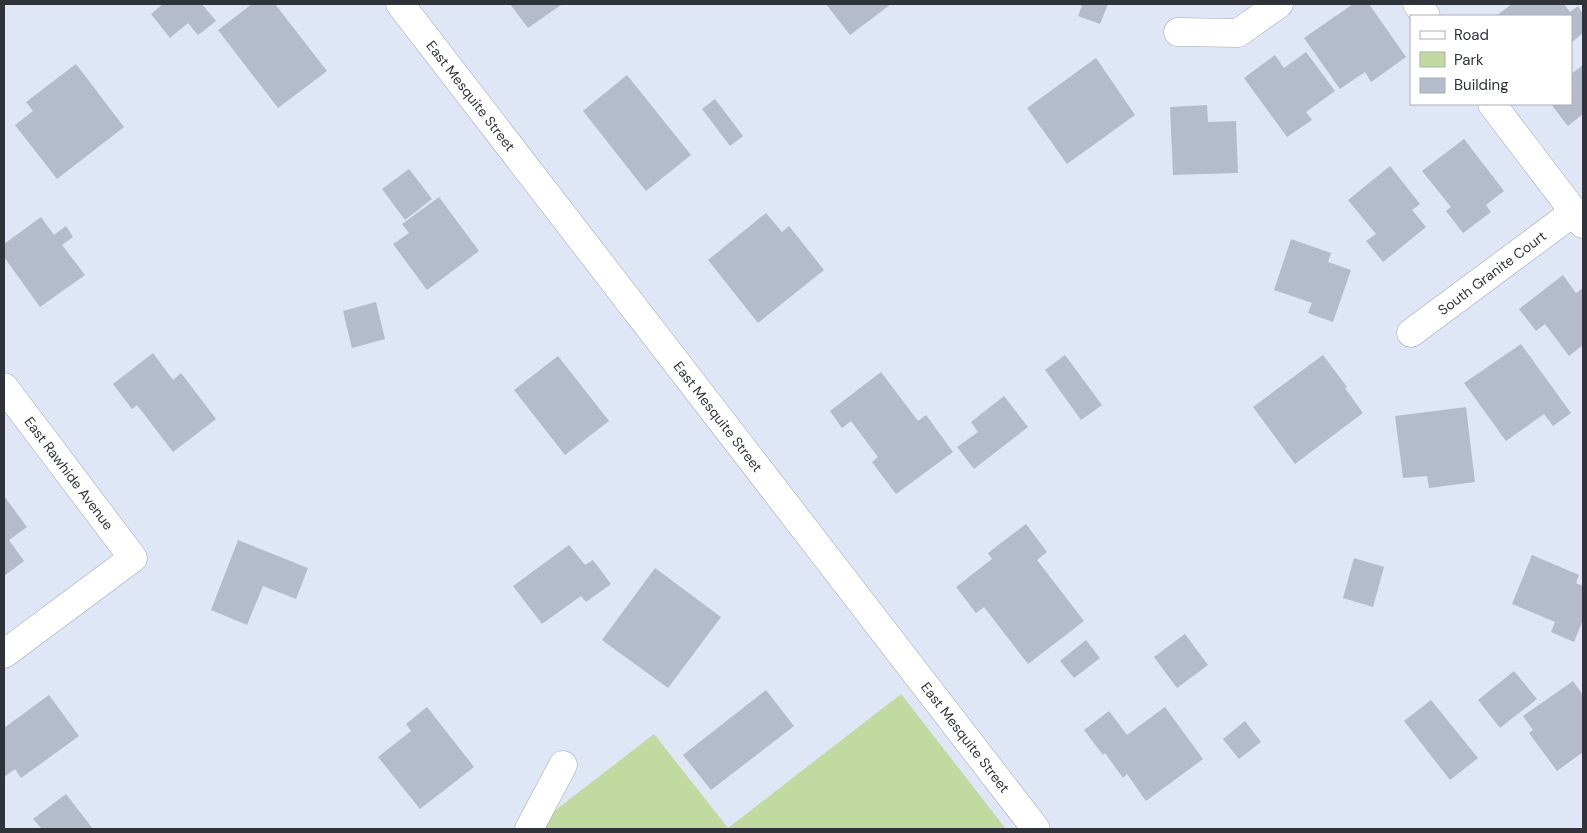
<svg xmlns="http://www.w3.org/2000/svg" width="1587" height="833" viewBox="0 0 1587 833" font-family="'DM Sans',sans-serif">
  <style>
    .green { fill: #c0daa0 }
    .building { fill: #b4bccb }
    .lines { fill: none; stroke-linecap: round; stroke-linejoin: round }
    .minor-casing { stroke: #9ea6b4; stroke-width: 29 }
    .minor { stroke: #fff; stroke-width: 28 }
    .labels { text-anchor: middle; stroke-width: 4; stroke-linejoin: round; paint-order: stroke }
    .street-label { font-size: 14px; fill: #303339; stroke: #fff }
  </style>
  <rect width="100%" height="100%" fill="#dfe7f7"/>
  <polygon class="green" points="901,694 1006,829 531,829 654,734 728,828"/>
  <g class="building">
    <polygon points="163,4 202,4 216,21 198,35 188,23 170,38 151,14"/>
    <polygon points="252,4 275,4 327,71 278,108 218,30"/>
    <polygon points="510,4 560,4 561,5 528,28"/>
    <polygon points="826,4 891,4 850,35"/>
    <polygon points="1077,4 1108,4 1100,24 1078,16 1082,6"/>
    <polygon points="1353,4 1369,4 1406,57 1371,82 1365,72 1340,89 1304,38"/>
    <polygon points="1512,4 1564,4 1570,12 1578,6 1583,14 1583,33 1571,43 1571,16 1496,16"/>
    <polygon points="1306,52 1335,91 1306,112 1312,120 1287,137 1244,78 1275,55 1284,68"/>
    <polygon points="1096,58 1135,115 1067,164 1027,108"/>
    <polygon points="76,64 124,127 57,179 15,125 33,111 26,102"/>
    <polygon points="1583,65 1583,114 1568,126 1551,104 1571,104 1571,74"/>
    <polygon points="627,75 691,155 646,191 583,111"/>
    <polygon points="715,99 743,136 730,146 702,109"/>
    <polygon points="1207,105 1208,122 1236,121 1238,173 1173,175 1170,107"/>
    <polygon points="1464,139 1504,191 1486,205 1491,212 1463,233 1446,211 1451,207 1422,171"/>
    <polygon points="1390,166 1420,204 1412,210 1426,227 1383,262 1366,241 1376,234 1348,200"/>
    <polygon points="409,169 432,199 405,220 382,189"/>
    <polygon points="439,197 479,251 427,290 393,244 409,233 402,224"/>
    <polygon points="766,213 782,232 789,226 824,270 758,323 708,260"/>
    <polygon points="41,217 54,235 66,226 73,237 62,245 85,275 40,307 4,257 4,244"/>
    <polygon points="1291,239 1331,253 1328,262 1351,270 1333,322 1308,313 1312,303 1274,290"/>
    <polygon points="1563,275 1576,293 1583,288 1583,345 1569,356 1545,324 1536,331 1519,309"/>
    <polygon points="376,302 385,339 352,348 343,311"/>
    <polygon points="1521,344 1571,413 1553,426 1544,414 1506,441 1464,383"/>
    <polygon points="153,353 173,380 181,373 216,419 173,452 137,405 132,409 113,384"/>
    <polygon points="1065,355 1102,405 1081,420 1045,370"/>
    <polygon points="1323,355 1347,387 1345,388 1363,413 1295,464 1253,407"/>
    <polygon points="558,356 609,421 565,455 514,390"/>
    <polygon points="881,372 918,421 926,415 953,452 896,494 872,462 878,457 851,421 842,428 830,411"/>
    <polygon points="1004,396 1028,427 974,469 957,447 978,432 971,422"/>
    <polygon points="1466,407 1475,482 1429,488 1427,476 1403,478 1395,416"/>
    <polygon points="4,496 27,527 9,540 24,561 4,576"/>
    <polygon points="1026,524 1047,552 1037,560 1084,621 1028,664 984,607 976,613 956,587 992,559 988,553"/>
    <polygon points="238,540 308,568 296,599 263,586 247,625 211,610"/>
    <polygon points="569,545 585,565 593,560 611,584 586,602 581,596 542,624 513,586"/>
    <polygon points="1532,555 1579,575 1576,583 1583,586 1583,620 1574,642 1551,632 1555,622 1512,604"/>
    <polygon points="1354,558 1384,567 1373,607 1343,598"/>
    <polygon points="655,568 721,617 668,688 602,640"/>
    <polygon points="1185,634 1208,665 1177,688 1154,657"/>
    <polygon points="1086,640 1100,658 1074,678 1060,661"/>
    <polygon points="1514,671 1537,699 1500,728 1478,700"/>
    <polygon points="1573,681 1583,695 1583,752 1557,771 1529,733 1533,730 1523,716"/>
    <polygon points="766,690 794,726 711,790 683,755"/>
    <polygon points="49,695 79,736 21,778 15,769 4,777 4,728"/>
    <polygon points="1431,700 1478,758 1450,780 1404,721"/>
    <polygon points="427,707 474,767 420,809 378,757 411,731 406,724"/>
    <polygon points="1165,707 1203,759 1146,801 1127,774 1123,778 1105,753 1103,755 1084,730 1109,711 1127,735"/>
    <polygon points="1245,721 1261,742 1239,759 1223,739"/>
    <polygon points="66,794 93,829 42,829 33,819"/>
  </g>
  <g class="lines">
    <defs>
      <g id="minor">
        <path id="s1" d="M400 4 1036 829"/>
        <polyline points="1417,4 1426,16"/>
        <polyline points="1178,32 1238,33 1279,4"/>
        <polyline points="1492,104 1583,224"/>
        <path id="s2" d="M1411 333 1574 212"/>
        <path id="s3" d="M4 387 133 558 4 654"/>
        <polyline points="529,829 563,765"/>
      </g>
    </defs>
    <use href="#minor" class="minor-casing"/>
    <use href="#minor" class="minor"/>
  </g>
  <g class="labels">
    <g class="street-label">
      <text dy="5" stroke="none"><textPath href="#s1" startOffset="116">East Mesquite Street</textPath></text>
      <text dy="5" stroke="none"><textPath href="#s2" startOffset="101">South Granite Court</textPath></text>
      <text dy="5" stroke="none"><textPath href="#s1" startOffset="521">East Mesquite Street</textPath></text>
      <text dy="5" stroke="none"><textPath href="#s3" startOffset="108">East Rawhide Avenue</textPath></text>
      <text dy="5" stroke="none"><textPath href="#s1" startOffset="926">East Mesquite Street</textPath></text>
    </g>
  </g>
  <rect width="1587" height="833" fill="none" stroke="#303339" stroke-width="10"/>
  <rect x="1410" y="15" width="162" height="90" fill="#ffffff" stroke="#acadb0"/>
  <rect x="1420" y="31" width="25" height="8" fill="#ffffff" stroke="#acadb0"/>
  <text x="1454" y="40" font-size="15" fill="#303339">Road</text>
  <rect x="1420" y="52" width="25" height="15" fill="#c0daa0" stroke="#acadb0"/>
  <text x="1454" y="65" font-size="15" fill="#303339">Park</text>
  <rect x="1420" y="78" width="25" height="15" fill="#b4bccb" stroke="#acadb0"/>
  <text x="1454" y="90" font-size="15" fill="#303339">Building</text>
</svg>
